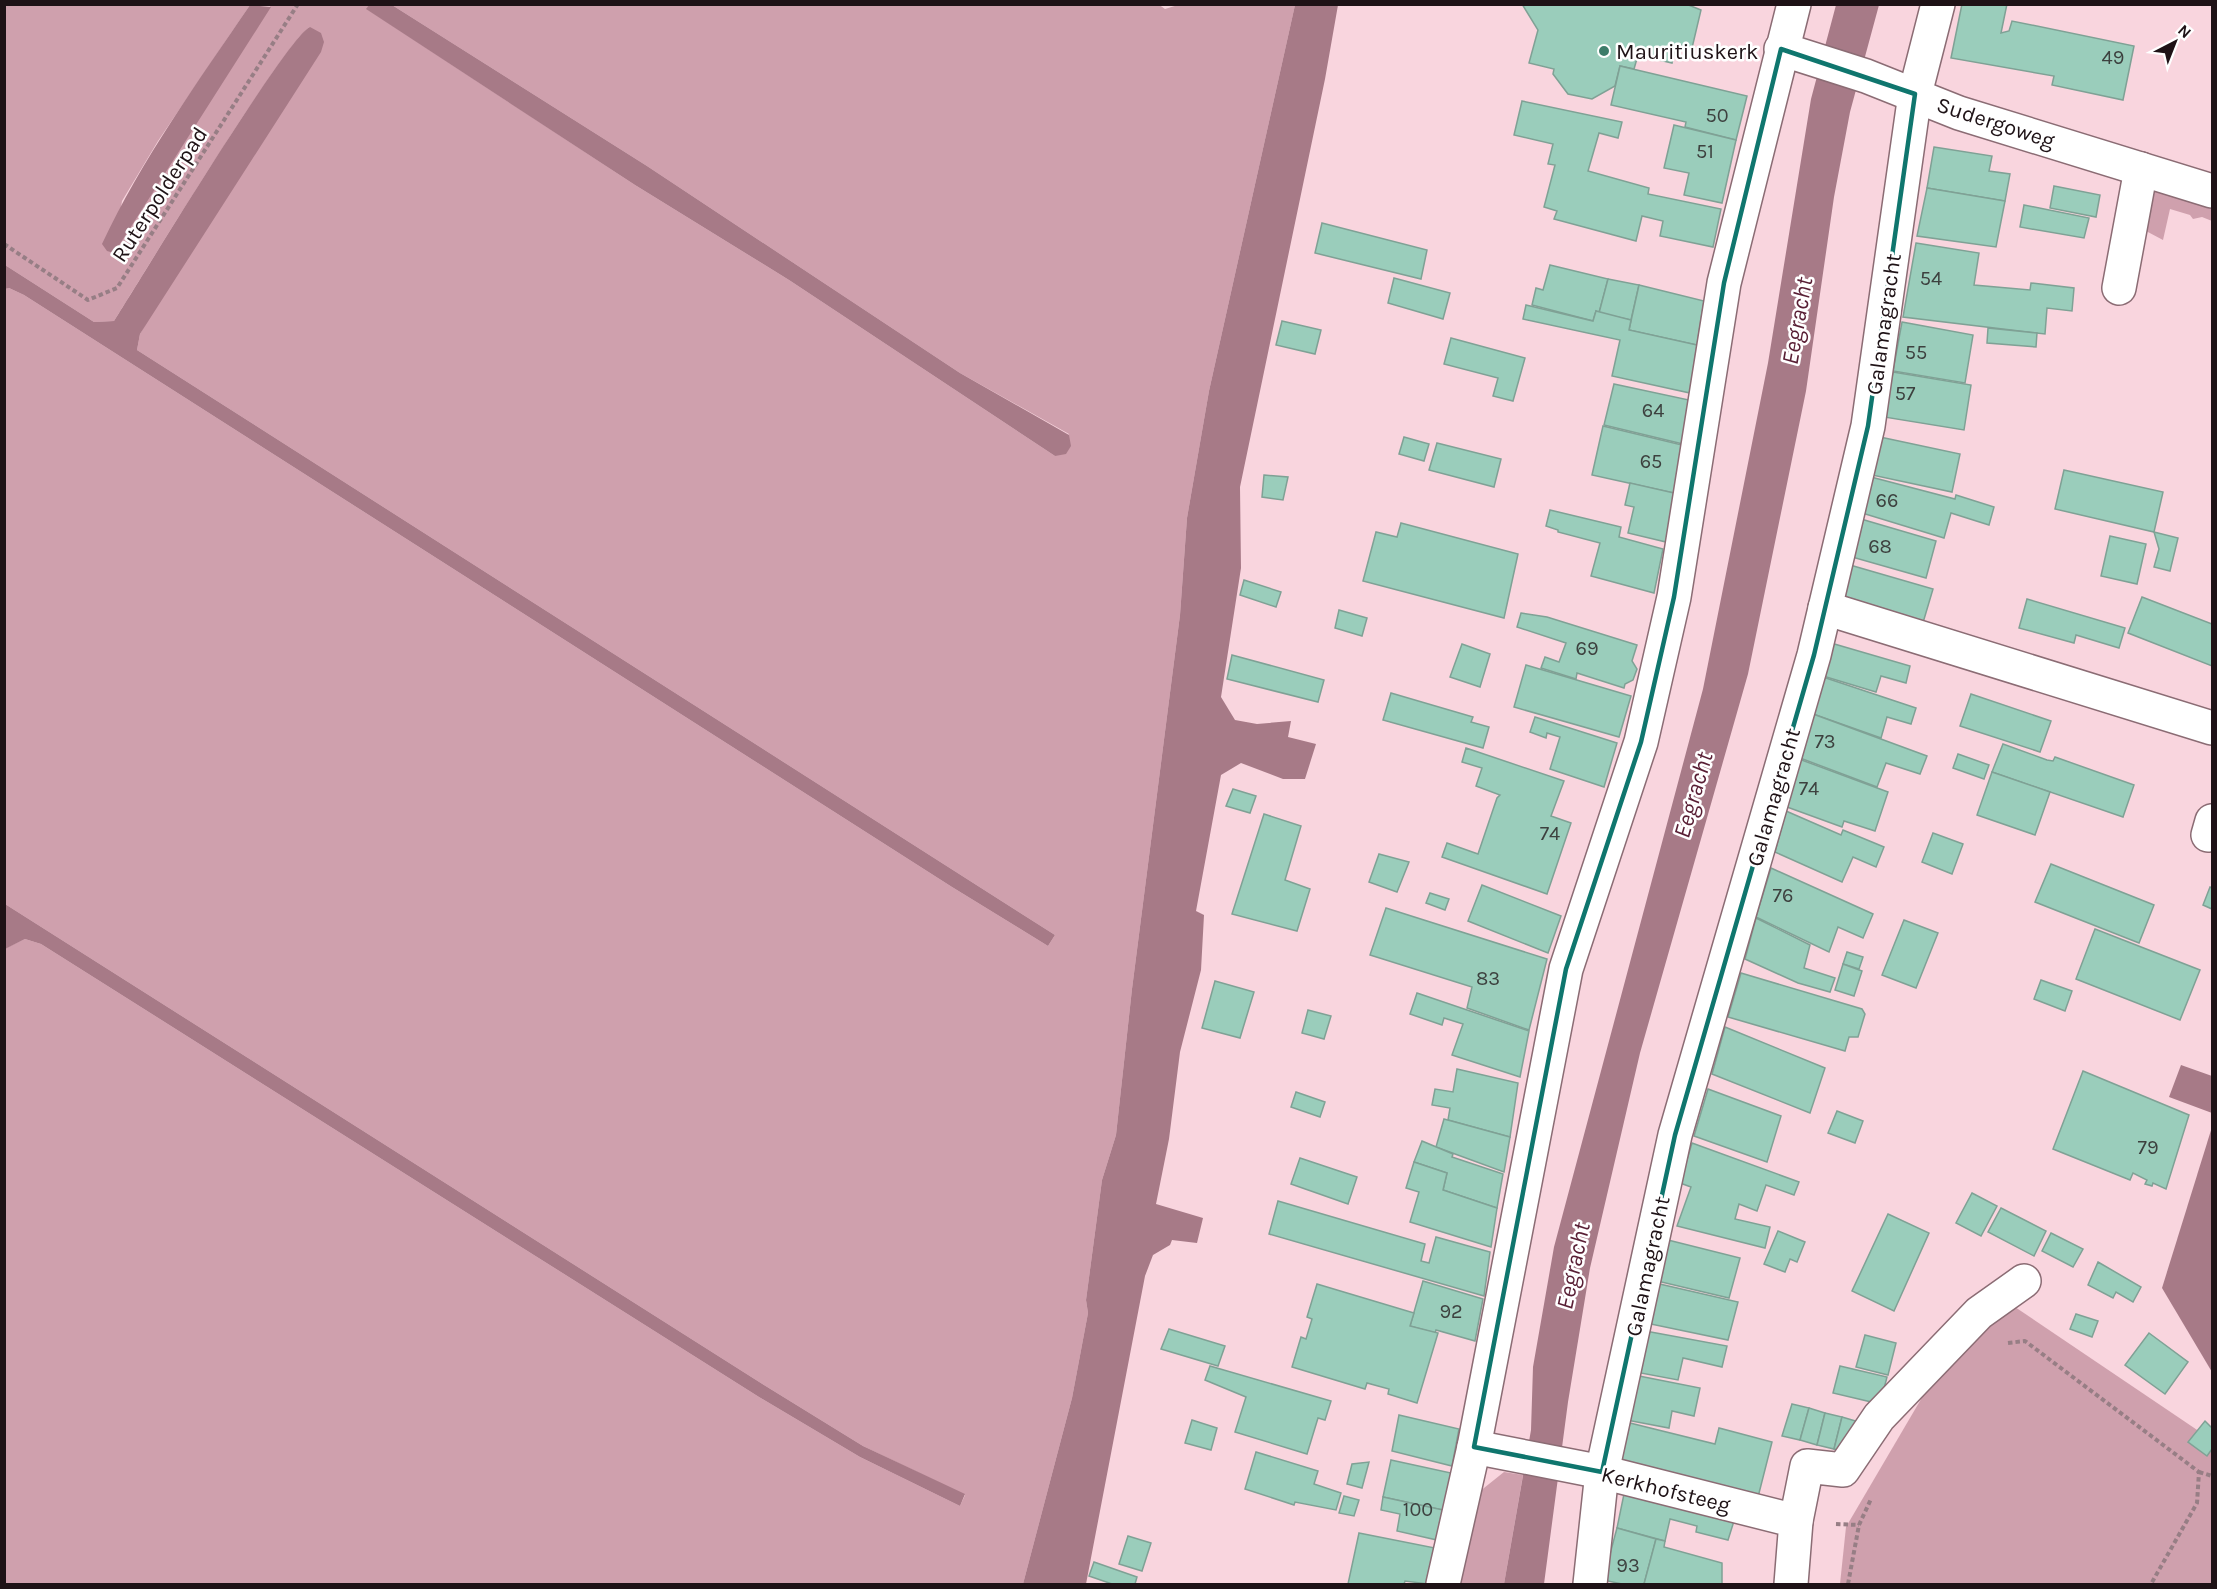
<svg xmlns="http://www.w3.org/2000/svg" width="2217" height="1589" viewBox="0 0 2217 1589" font-family="Karla,sans-serif">
  <style>
    .green { fill: #cfa0ad }
    .water { fill: #a77a87 }
    .building { fill: #9acdbb; stroke: #7fa195; stroke-width: 1.5 }
    .lines { fill: none; stroke-linecap: round; stroke-linejoin: round }
    .minor-casing { stroke: #8b6c74; stroke-width: 36 }
    .path { stroke: #977e85; stroke-width: 4; stroke-dasharray: 4.5 3; stroke-linecap: butt }
    .minor { stroke: #fff; stroke-width: 33 }
    .marked { fill: none; stroke: #0f766e; stroke-width: 4.5; stroke-linejoin: round }
    .poi-dot { fill: #3d7c69; stroke: #fff; stroke-width: 2 }
    .labels { text-anchor: middle; stroke-width: 5; stroke-linejoin: round; paint-order: stroke }
    .number-label { font-size: 20px; fill: #3d413f }
    .poi-label { font-size: 22px; fill: #1e1216; stroke: #fff; text-anchor: start }
    .street-label { font-size: 22px; fill: #1e1216; stroke: #fff }
    .water-label { font-size: 24px; font-style: italic; fill: #581e34; stroke: #fff }
  </style>
  <rect width="100%" height="100%" fill="#f9d5de"/>
  <g class="green">
    <path d="M1158 4 1165 9 1178 5H1295L1209 391 1187 518 1180 615 1132 989 1116 1135 1102 1180 1086 1300 1088 1313 1072 1398 1023 1584H5L4 949 25 939 41 944 759 1397 860 1457 960 1506 965 1495 863 1446 764 1385 5 904 4 289 9 288 24 295 952 887 1048 946 1055 935 137 350 140 334 310 27C289 35 138 283 114 321L94 322 5 265V5H250L158 141 122 201 114 252 271 5H369L367 9 635 185 789 280 1055 456 1069 434 960 373 647 166 392 5Z"/>
    <polygon points="2159,185 2212,201 2212,221 2202,217 2193,219 2190,215 2170,209 2163,240 2146,231 2151,190"/>
    <polygon points="2009,1303 2212,1440 2212,1584 1840,1584 1846,1527 1927,1389"/>
    <polygon points="1504,1472 1523,1475 1504,1584 1458,1584 1479,1492"/>
  </g>
  <g class="water">
    <path d="M250 5 271 7 127 233 114 253 107 251 102 244C142 159 197 83 250 5Z"/>
    <polygon points="369,5 392,5 647,166 960,373 1069,435 1071,446 1066,454 1055,456 789,280 635,185 366,9"/>
    <polygon points="1295,5 1338,5 1325,79 1240,487 1241,568 1221,697 1235,720 1257,724 1291,721 1288,737 1316,744 1305,779 1283,779 1241,763 1221,775 1196,911 1204,915 1201,970 1180,1052 1169,1139 1156,1204 1203,1218 1197,1243 1172,1240 1170,1245 1153,1255 1145,1276 1086,1584 1023,1584 1072,1398 1088,1313 1086,1300 1102,1180 1116,1135 1132,989 1180,615 1187,518 1209,391"/>
    <polygon points="1836,5 1879,5 1850,112 1834,197 1806,391 1748,674 1640,1053 1590,1268 1568,1402 1544,1584 1504,1584 1531,1430 1533,1367 1554,1247 1703,689 1768,363 1811,99"/>
    <path d="M310 27 321 33 324 42 321 52 140 334 137 350 1055 935 1048 946 952 887 24 295 9 288 5 289V265L94 322 114 321C139 282 288 35 310 27Z"/>
    <polygon points="5,904 764,1385 863,1446 965,1494 960,1506 860,1457 759,1397 41,944 25,939 5,949"/>
    <polygon points="2181,1065 2212,1076 2212,1113 2169,1097"/>
    <polygon points="2212,1127 2212,1372 2162,1288"/>
  </g>
  <g class="building">
    <polygon points="1686,4 1701,10 1692,48 1676,44 1672,63 1638,55 1634,69 1620,66 1615,86 1592,99 1568,94 1553,74 1554,69 1529,63 1538,30 1522,4"/>
    <polygon points="1962,4 2007,4 2001,33 2009,31 2012,21 2134,46 2123,100 2052,85 2054,76 1951,58"/>
    <polygon points="1620,66 1747,96 1736,140 1685,127 1686,122 1611,105"/>
    <polygon points="1522,101 1622,122 1618,138 1599,133 1588,171 1649,188 1648,194 1721,209 1713,247 1660,236 1663,221 1642,216 1636,241 1554,219 1557,211 1544,207 1555,165 1548,164 1553,144 1514,135"/>
    <polygon points="1674,125 1736,140 1722,203 1684,195 1689,173 1664,168"/>
    <polygon points="1934,147 1992,156 1989,171 2010,174 2005,201 1927,188"/>
    <polygon points="2054,186 2100,195 2096,217 2050,208"/>
    <polygon points="1927,188 2005,201 1996,247 1917,236"/>
    <polygon points="2024,205 2089,218 2084,238 2020,227"/>
    <polygon points="1322,223 1427,250 1421,279 1315,253"/>
    <polygon points="1916,243 1979,253 1974,285 2030,290 2031,283 2074,288 2072,311 2047,308 2045,334 1903,317"/>
    <polygon points="1550,265 1608,279 1599,313 1596,311 1593,321 1532,305 1536,288 1543,290"/>
    <polygon points="1394,278 1450,293 1443,319 1388,303"/>
    <polygon points="1608,279 1639,285 1631,320 1599,313"/>
    <polygon points="1639,285 1704,301 1697,345 1629,330"/>
    <polygon points="1526,305 1593,321 1596,311 1631,320 1629,330 1697,345 1690,393 1612,376 1620,340 1523,319"/>
    <polygon points="1282,321 1321,330 1315,354 1276,345"/>
    <polygon points="1902,322 1973,335 1965,383 1893,371"/>
    <polygon points="1988,328 2037,333 2036,347 1987,343"/>
    <polygon points="1451,338 1525,358 1513,401 1493,396 1498,378 1444,364"/>
    <polygon points="1893,372 1971,385 1964,430 1884,417"/>
    <polygon points="1614,384 1689,400 1683,444 1604,425"/>
    <polygon points="1603,426 1682,445 1674,493 1592,475"/>
    <polygon points="1404,437 1429,444 1424,461 1399,454"/>
    <polygon points="1880,437 1960,454 1952,492 1872,475"/>
    <polygon points="1437,443 1501,459 1494,487 1429,470"/>
    <polygon points="2064,470 2163,492 2154,532 2055,509"/>
    <polygon points="1264,475 1288,477 1283,500 1262,497"/>
    <polygon points="1871,477 1955,499 1956,495 1994,507 1989,525 1951,513 1944,538 1862,513"/>
    <polygon points="1630,483 1674,493 1666,542 1628,533 1634,507 1625,505"/>
    <polygon points="1550,510 1621,527 1619,537 1663,549 1654,593 1591,576 1600,543 1558,532 1558,530 1546,526"/>
    <polygon points="1861,519 1936,541 1926,578 1852,557"/>
    <polygon points="1401,523 1518,554 1504,618 1363,581 1376,532 1397,537"/>
    <polygon points="2154,532 2178,538 2170,571 2154,567 2159,549"/>
    <polygon points="2110,536 2146,544 2137,584 2101,576"/>
    <polygon points="1850,565 1933,589 1922,626 1842,603"/>
    <polygon points="1244,580 1281,592 1276,607 1240,595"/>
    <polygon points="2142,597 2212,624 2212,666 2128,633"/>
    <polygon points="2027,599 2125,628 2119,648 2076,635 2074,643 2019,628"/>
    <polygon points="1339,610 1367,618 1362,636 1335,628"/>
    <polygon points="1521,613 1547,617 1637,645 1632,661 1637,669 1633,680 1625,684 1624,688 1577,673 1576,679 1541,668 1545,657 1559,662 1566,643 1517,627"/>
    <polygon points="1831,643 1910,666 1906,683 1881,676 1876,692 1823,676"/>
    <polygon points="1462,644 1490,654 1480,687 1450,677"/>
    <polygon points="1232,655 1324,680 1318,702 1227,679"/>
    <polygon points="1526,665 1631,696 1619,737 1514,707"/>
    <polygon points="1823,677 1916,708 1911,724 1887,717 1881,738 1813,714"/>
    <polygon points="1391,693 1473,717 1471,722 1489,727 1483,748 1383,720"/>
    <polygon points="1971,694 2051,721 2040,752 1960,726"/>
    <polygon points="1813,714 1927,756 1920,774 1886,763 1877,787 1800,758"/>
    <polygon points="1535,717 1617,743 1604,787 1550,769 1560,737 1547,733 1546,738 1530,732"/>
    <polygon points="2003,744 2047,760 2053,761 2055,757 2134,785 2123,817 1992,772"/>
    <polygon points="1466,748 1564,781 1551,816 1571,823 1547,894 1442,857 1447,843 1478,854 1497,798 1500,795 1476,786 1482,768 1462,762"/>
    <polygon points="1958,754 1989,765 1984,779 1953,768"/>
    <polygon points="1799,759 1888,792 1875,831 1844,821 1842,827 1787,807"/>
    <polygon points="1992,772 2050,792 2035,835 1977,815"/>
    <polygon points="1233,789 1256,796 1250,813 1226,806"/>
    <polygon points="1786,811 1841,835 1843,830 1884,847 1876,867 1853,857 1842,882 1775,852"/>
    <polygon points="1264,814 1301,826 1285,880 1310,889 1297,931 1232,914"/>
    <polygon points="1933,833 1963,844 1952,874 1922,862"/>
    <polygon points="1379,854 1409,862 1397,892 1369,882"/>
    <polygon points="2051,864 2154,905 2139,943 2035,902"/>
    <polygon points="1771,868 1873,914 1863,938 1838,927 1829,952 1756,917"/>
    <polygon points="1482,885 1561,916 1548,953 1468,921"/>
    <polygon points="2210,887 2212,888 2212,909 2203,905"/>
    <polygon points="1430,893 1449,899 1445,910 1426,903"/>
    <polygon points="1386,908 1547,959 1529,1030 1467,1008 1472,987 1370,955"/>
    <polygon points="1756,918 1810,945 1804,968 1835,978 1830,992 1798,983 1745,959"/>
    <polygon points="1904,920 1938,933 1916,988 1882,975"/>
    <polygon points="2095,929 2200,970 2180,1020 2076,979"/>
    <polygon points="1847,952 1863,957 1859,969 1843,964"/>
    <polygon points="1843,964 1862,971 1854,996 1835,990"/>
    <polygon points="1741,973 1862,1009 1865,1014 1858,1037 1849,1037 1845,1051 1728,1017"/>
    <polygon points="2041,980 2072,991 2065,1011 2034,999"/>
    <polygon points="1215,981 1254,992 1240,1038 1202,1028"/>
    <polygon points="1417,993 1529,1031 1520,1077 1452,1055 1463,1024 1444,1018 1442,1025 1410,1014"/>
    <polygon points="1308,1010 1331,1016 1324,1039 1302,1033"/>
    <polygon points="1725,1027 1825,1068 1810,1113 1712,1074"/>
    <polygon points="1457,1069 1518,1083 1510,1137 1448,1120 1450,1108 1432,1105 1435,1089 1453,1092"/>
    <polygon points="2083,1071 2189,1115 2166,1189 2153,1183 2152,1186 2145,1184 2147,1180 2133,1173 2130,1180 2053,1149"/>
    <polygon points="1708,1089 1781,1116 1767,1162 1694,1136"/>
    <polygon points="1296,1092 1325,1102 1320,1117 1291,1107"/>
    <polygon points="1837,1111 1863,1121 1855,1143 1828,1133"/>
    <polygon points="1444,1119 1510,1137 1504,1172 1436,1147"/>
    <polygon points="1422,1141 1453,1154 1452,1157 1503,1174 1497,1208 1443,1190 1447,1173 1414,1162"/>
    <polygon points="1692,1143 1799,1182 1794,1195 1766,1185 1757,1211 1739,1204 1735,1219 1770,1227 1765,1248 1677,1226 1691,1187 1680,1183"/>
    <polygon points="1300,1158 1357,1177 1348,1204 1291,1184"/>
    <polygon points="1414,1162 1447,1173 1443,1190 1497,1208 1491,1247 1410,1222 1419,1192 1406,1188"/>
    <polygon points="1972,1193 1997,1206 1981,1236 1956,1223"/>
    <polygon points="1278,1201 1425,1244 1421,1261 1429,1263 1436,1237 1490,1252 1484,1296 1269,1234"/>
    <polygon points="2001,1208 2046,1231 2034,1256 1988,1232"/>
    <polygon points="1888,1214 1929,1233 1894,1311 1852,1291"/>
    <polygon points="1778,1231 1805,1242 1797,1262 1790,1259 1785,1272 1764,1264"/>
    <polygon points="2051,1233 2083,1249 2073,1267 2042,1251"/>
    <polygon points="1664,1239 1740,1258 1729,1298 1653,1280"/>
    <polygon points="2098,1262 2141,1287 2133,1302 2116,1292 2113,1298 2088,1285"/>
    <polygon points="1423,1281 1483,1299 1475,1341 1436,1330 1435,1333 1410,1326"/>
    <polygon points="1651,1282 1738,1302 1728,1340 1641,1322"/>
    <polygon points="1317,1284 1414,1313 1410,1326 1438,1333 1417,1403 1388,1394 1389,1389 1367,1383 1365,1389 1292,1367 1301,1337 1306,1339 1312,1319 1307,1317"/>
    <polygon points="2076,1314 2098,1321 2092,1337 2070,1329"/>
    <polygon points="1169,1329 1225,1346 1218,1366 1161,1349"/>
    <polygon points="1640,1330 1727,1346 1722,1367 1683,1358 1678,1380 1630,1371"/>
    <polygon points="2149,1333 2188,1362 2165,1394 2125,1365"/>
    <polygon points="1865,1335 1896,1343 1888,1375 1856,1367"/>
    <polygon points="1210,1366 1331,1401 1325,1420 1318,1418 1307,1454 1235,1432 1246,1397 1205,1380"/>
    <polygon points="1840,1366 1887,1377 1880,1404 1833,1393"/>
    <polygon points="1629,1374 1700,1388 1694,1416 1672,1411 1669,1428 1621,1419"/>
    <polygon points="1792,1404 1809,1408 1800,1440 1782,1436"/>
    <polygon points="1809,1408 1825,1413 1817,1445 1800,1440"/>
    <polygon points="1825,1413 1842,1417 1834,1449 1817,1445"/>
    <polygon points="1399,1415 1459,1429 1452,1466 1392,1451"/>
    <polygon points="1842,1417 1859,1422 1851,1454 1834,1449"/>
    <polygon points="1192,1420 1217,1428 1211,1450 1185,1443"/>
    <polygon points="2205,1421 2212,1428 2212,1449 2207,1456 2188,1442"/>
    <polygon points="1630,1423 1715,1444 1719,1428 1772,1442 1758,1497 1621,1462"/>
    <polygon points="1256,1452 1318,1471 1314,1484 1341,1493 1336,1510 1295,1502 1294,1505 1245,1489"/>
    <polygon points="1391,1460 1451,1473 1443,1510 1383,1497"/>
    <polygon points="1369,1462 1362,1488 1347,1484 1352,1464"/>
    <polygon points="1624,1494 1734,1521 1728,1540 1696,1532 1697,1526 1670,1519 1665,1541 1617,1528"/>
    <polygon points="1344,1496 1359,1500 1354,1516 1339,1513"/>
    <polygon points="1383,1497 1443,1510 1437,1540 1397,1531 1400,1514 1381,1510"/>
    <polygon points="1617,1528 1656,1539 1644,1584 1622,1584 1603,1580"/>
    <polygon points="1359,1533 1435,1548 1428,1584 1405,1581 1404,1584 1348,1584"/>
    <polygon points="1128,1536 1151,1543 1142,1571 1119,1564"/>
    <polygon points="1656,1539 1665,1541 1664,1547 1722,1563 1722,1584 1644,1584"/>
    <polygon points="1094,1562 1137,1577 1135,1584 1112,1584 1089,1576"/>
  </g>
  <g class="lines">
    <defs>
      <g id="minor">
        <polyline points="1781,49 1866,76 1959,113 2212,191"/>
        <polyline points="2119,288 2141,169"/>
        <polyline points="1825,608 2212,728"/>
        <polyline points="2208,835 2212,821"/>
        <polyline points="1474,1447 1602,1472 1796,1521 1791,1584"/>
        <polyline points="1796,1521 1807,1466 1843,1470 1879,1417 1979,1313 2024,1281"/>
        <polyline points="1443,1584 1474,1447 1566,969 1641,742 1674,597 1724,283 1794,4"/>
        <polyline points="1590,1584 1602,1472 1675,1135 1814,655 1868,426 1915,94 1938,4"/>
      </g>
    </defs>
    <use href="#minor" class="minor-casing"/>
    <g class="path">
      <polyline points="4,244 88,300 117,288 298,4"/>
      <polyline points="2008,1343 2025,1341 2199,1472 2197,1503 2151,1584"/>
      <polyline points="2199,1472 2212,1476"/>
      <polyline points="1836,1524 1859,1525"/>
      <polyline points="1848,1584 1859,1525 1871,1499"/>
    </g>
    <use href="#minor" class="minor"/>
  </g>
  <path class="marked" d="M1781 49 1915 94 1868 426 1814 655 1675 1135 1602 1472 1474 1447 1566 969 1641 742 1674 597 1724 283Z"/>
  <circle class="poi-dot" cx="1604" cy="51" r="6"/>
  <g class="labels">
    <g class="number-label">
      <text x="2113" y="64">49</text>
      <text x="1717" y="122">50</text>
      <text x="1705" y="158">51</text>
      <text x="1931" y="285">54</text>
      <text x="1916" y="359">55</text>
      <text x="1905" y="400">57</text>
      <text x="1653" y="417">64</text>
      <text x="1651" y="468">65</text>
      <text x="1887" y="507">66</text>
      <text x="1880" y="553">68</text>
      <text x="1587" y="655">69</text>
      <text x="1825" y="748">73</text>
      <text x="1809" y="795">74</text>
      <text x="1550" y="840">74</text>
      <text x="1783" y="902">76</text>
      <text x="1488" y="985">83</text>
      <text x="2148" y="1154">79</text>
      <text x="1451" y="1318">92</text>
      <text x="1418" y="1516">100</text>
      <text x="1628" y="1572">93</text>
    </g>
    <g class="poi-label">
      <text x="1616" y="59">Mauritiuskerk</text>
    </g>
    <g class="street-label">
      <text transform="translate(1996 122) rotate(18)" y="8">Sudergoweg</text>
      <text transform="translate(159 194) rotate(-57)" y="8">Ruterpolderpad</text>
      <text transform="translate(1883 324) rotate(-82)" y="8">Galamagracht</text>
      <text transform="translate(1773 797) rotate(-74)" y="8">Galamagracht</text>
      <text transform="translate(1647 1266) rotate(-78)" y="8">Galamagracht</text>
      <text transform="translate(1666 1489) rotate(14)" y="8">Kerkhofsteeg</text>
    </g>
    <g class="water-label">
      <text transform="translate(1797 321) rotate(-80)" y="8">Eegracht</text>
      <text transform="translate(1693 795) rotate(-74)" y="8">Eegracht</text>
      <text transform="translate(1573 1266) rotate(-78)" y="8">Eegracht</text>
    </g>
  </g>
  <rect width="2217" height="1589" fill="none" stroke="#1e1216" stroke-width="12"/>
  <g transform="translate(2175 42) rotate(42)" stroke="#ffffff" stroke-width="4.5" paint-order="stroke">
  <path d="M0-4.5L10 22L0 15L-10 22Z" fill="#1e1216"/>
  <text y="-9" font-size="16" font-weight="bold" text-anchor="middle" fill="#1e1216">N</text>
  </g>
</svg>
